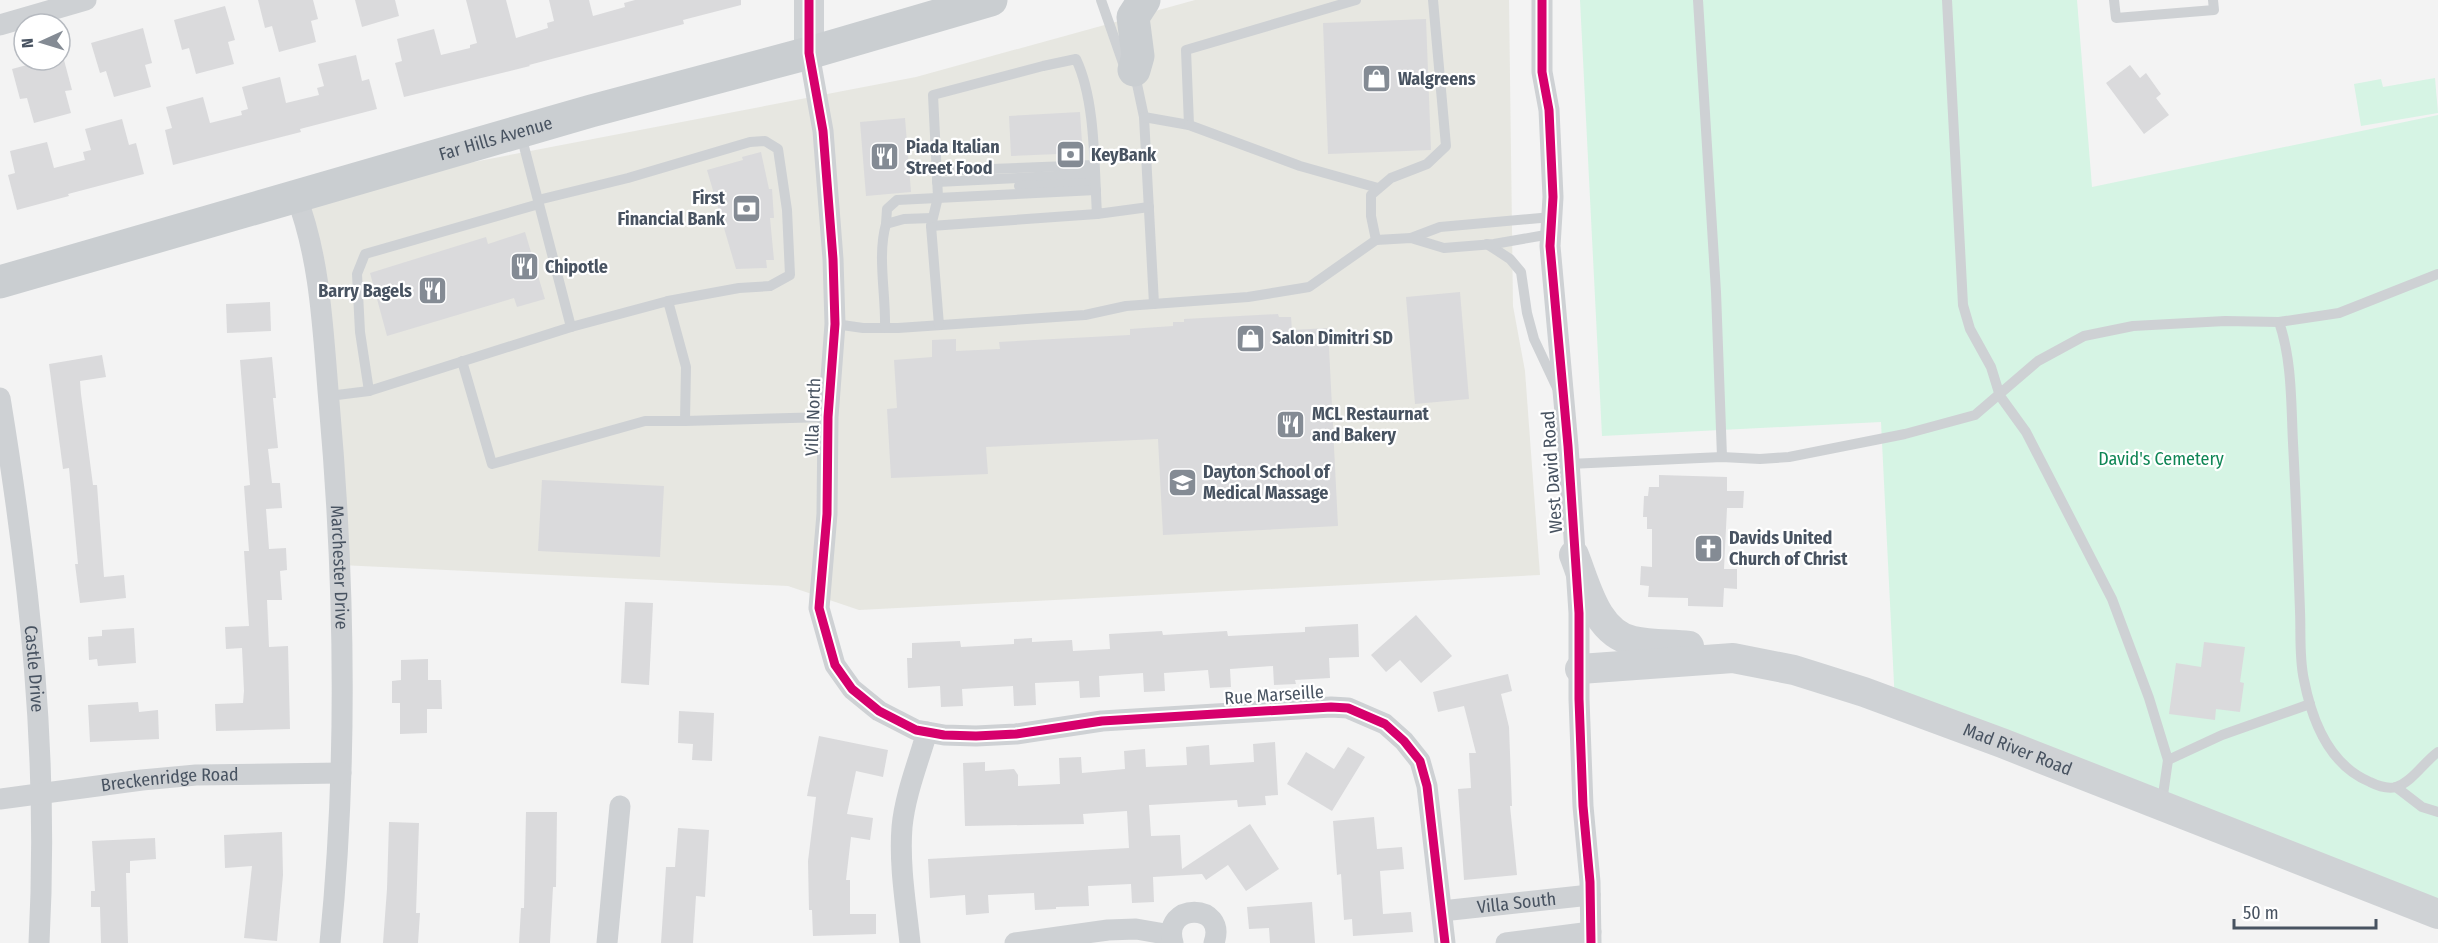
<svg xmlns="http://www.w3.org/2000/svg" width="2438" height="943" viewBox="0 0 2438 943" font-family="'Fira Sans Condensed',sans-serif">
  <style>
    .commercial { fill: #e7e7e1 }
    .green { fill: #d6f4e4 }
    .building { fill: #dadadc }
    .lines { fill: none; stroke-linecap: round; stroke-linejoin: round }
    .lane { stroke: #ced1d4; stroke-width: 10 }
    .street { stroke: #ced1d4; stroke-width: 21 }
    .secondary { stroke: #cfd2d5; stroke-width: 30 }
    .primary { stroke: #caced1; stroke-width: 33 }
    .cycleway-casing { stroke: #fff; stroke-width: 13 }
    .cycleway { stroke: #d6006c; stroke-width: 9 }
    .labels { text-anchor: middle; stroke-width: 4.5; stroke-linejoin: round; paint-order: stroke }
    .poi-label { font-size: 18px; font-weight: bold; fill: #485361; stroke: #fff; text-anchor: start }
    .street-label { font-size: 18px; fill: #485361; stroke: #fff }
    .park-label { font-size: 18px; fill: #0f8655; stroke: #fff }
  </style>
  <rect width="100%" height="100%" fill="#f3f3f3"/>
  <polygon class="commercial" points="1195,0 1509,0 1513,306 1525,371 1540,575 859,610 788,586 340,565 312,251 296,196 916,77"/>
  <g class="green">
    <polygon points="1580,0 2077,0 2092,187 2438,115 2438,914 1895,704 1881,422 1602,436"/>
    <polygon points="2435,78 2438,113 2361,126 2354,84 2381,79 2383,87"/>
  </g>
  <g class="building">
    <polygon points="258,0 313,0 318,19 311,21 316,42 279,52 272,26 265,28"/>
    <polygon points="355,0 395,0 399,16 362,27"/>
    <polygon points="466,0 506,0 516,38 548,28 547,23 554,21 549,0 589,0 593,16 625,7 624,3 635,0 741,0 741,5 683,20 684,24 529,65 530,66 404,97 395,63 402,61 397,39 434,29 441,55 470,48 470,45 477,43"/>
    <polygon points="225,6 235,40 228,42 234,64 196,74 189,48 182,50 174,20"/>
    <polygon points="1426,19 1431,150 1328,154 1323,23"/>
    <polygon points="143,28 152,63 145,65 151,87 114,97 106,71 100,73 91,43"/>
    <polygon points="356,55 362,81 369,79 377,109 300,129 301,132 173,165 165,130 172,128 166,107 203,97 210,123 242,115 241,111 248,109 242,87 280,77 286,103 319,95 317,88 324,86 318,64"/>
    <polygon points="45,60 64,60 72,90 65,91 71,113 34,123 27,98 20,99 12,69"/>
    <polygon points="2130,65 2140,78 2146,73 2161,94 2156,98 2169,115 2144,134 2106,83"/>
    <polygon points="1080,112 1083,158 1058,159 1058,154 1011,156 1009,116"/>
    <polygon points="905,118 911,192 866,196 860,122"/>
    <polygon points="122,119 129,145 136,143 144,174 68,194 69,196 17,210 8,175 15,173 10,151 47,142 54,168 85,160 83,152 91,150 85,129"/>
    <polygon points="761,152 769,189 772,189 774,218 770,218 774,260 766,260 767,268 736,269 707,170 743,160 742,157"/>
    <polygon points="525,232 545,299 517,307 514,298 387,336 370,273 486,237 488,244"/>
    <polygon points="1460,292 1469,399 1415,404 1406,297"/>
    <polygon points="270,302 271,331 227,333 226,304"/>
    <polygon points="1278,314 1279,317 1291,317 1292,330 1328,328 1338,526 1163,535 1158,439 986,447 988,474 891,478 887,409 897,408 894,360 932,357 932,340 956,339 956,351 1000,349 999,342 1130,335 1130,329 1173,326 1173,322 1184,322 1184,319"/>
    <polygon points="102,355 106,377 80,381 81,394 93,485 97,485 104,577 124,575 126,598 80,603 75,564 78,564 69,468 63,469 49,364"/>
    <polygon points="272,357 276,398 273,398 278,448 268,449 272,483 280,483 282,508 266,509 269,549 286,548 287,570 280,571 282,600 267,600 269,647 288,646 290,729 216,731 215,704 243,703 244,691 242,648 226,649 225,627 249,626 244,551 249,551 244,486 250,485 240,360"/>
    <polygon points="1659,475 1727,477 1727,491 1744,491 1743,508 1727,508 1724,569 1737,569 1737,589 1724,588 1723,607 1688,606 1688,598 1648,597 1649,586 1640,585 1641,566 1652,567 1652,529 1647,529 1647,517 1643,517 1644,496 1648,496 1649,487 1659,487"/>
    <polygon points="542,480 664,486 660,557 538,551"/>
    <polygon points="625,602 653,603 649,685 621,683"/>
    <polygon points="1416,615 1452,656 1421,683 1400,660 1386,672 1371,655"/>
    <polygon points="1358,624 1359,657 1329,658 1330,678 1295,680 1296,684 1274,685 1273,666 1230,669 1231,687 1210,688 1208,670 1164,673 1165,691 1144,692 1143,673 1099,676 1100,697 1080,698 1079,681 1035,683 1036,705 1014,706 1013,686 962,689 963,706 941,707 940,686 908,688 907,658 912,658 912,643 960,641 961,647 1014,644 1014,639 1032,638 1032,642 1072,640 1073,651 1110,649 1109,634 1162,631 1163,635 1227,631 1228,636 1305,632 1305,627"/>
    <polygon points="134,628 136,663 98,666 97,659 89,660 88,637 102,636 102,630"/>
    <polygon points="2204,642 2245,647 2240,682 2244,683 2240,712 2216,709 2215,720 2169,714 2176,663 2201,667"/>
    <polygon points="428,659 428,680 441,680 442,709 427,709 427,733 400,734 400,703 392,703 392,681 401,680 401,660"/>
    <polygon points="1508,674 1512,691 1501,694 1509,727 1512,806 1510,806 1517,875 1464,880 1458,789 1471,788 1469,753 1476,753 1464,706 1438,712 1433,692"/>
    <polygon points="138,702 139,712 158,710 159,739 90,742 88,705"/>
    <polygon points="679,711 714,713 712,761 692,760 693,744 678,743"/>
    <polygon points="819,736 888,750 883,777 856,771 847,814 873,818 870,840 851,837 846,880 850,880 850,914 876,914 876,934 813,936 812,910 809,910 808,861 816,797 807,796"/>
    <polygon points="1275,742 1278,795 1265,796 1266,805 1238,807 1237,800 1149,805 1151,836 1180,835 1182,869 1250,824 1279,869 1246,891 1228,865 1206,880 1202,874 1153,877 1154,902 1132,903 1131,884 1088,886 1089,906 1056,907 1056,909 1035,910 1034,893 988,895 989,913 966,915 965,895 930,898 928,859 1129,848 1127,811 1083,814 1084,824 965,826 963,763 985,762 985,771 1014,769 1018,775 1018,786 1060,784 1059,758 1081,757 1082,773 1125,769 1124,751 1145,749 1146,767 1187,765 1186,747 1209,745 1210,765 1254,762 1253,744"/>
    <polygon points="1348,747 1365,757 1332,811 1287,784 1306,752 1334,769"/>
    <polygon points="526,812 557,812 556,887 553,887 550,943 519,943 521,908 524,908"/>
    <polygon points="1374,817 1377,849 1402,847 1404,869 1380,871 1383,914 1411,912 1413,932 1353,936 1352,919 1344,920 1341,874 1337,875 1333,821"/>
    <polygon points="389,822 419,823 416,913 420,913 418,943 383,943 387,889"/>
    <polygon points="678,828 709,830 705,897 696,896 693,943 661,943 666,867 675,867"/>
    <polygon points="282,832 283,875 277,941 244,938 252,866 225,868 224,835"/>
    <polygon points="155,838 156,859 130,861 130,873 126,873 128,943 101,943 100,907 91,907 91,891 95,891 92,841"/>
    <polygon points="1312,902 1315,943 1270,943 1269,928 1249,929 1247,907"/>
  </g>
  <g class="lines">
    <g class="lane">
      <polyline points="1101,0 1123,63 1134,70 1144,117 1154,304"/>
      <polyline points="1698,0 1716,292 1722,457"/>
      <polyline points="1947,0 1963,305 1970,329 1991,367 2000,396 2026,432 2112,599 2149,698 2168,760 2162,802"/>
      <polyline points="2114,0 2116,18 2214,10 2213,0"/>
      <polyline points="1144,117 1189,125 1186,50 1356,0"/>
      <polyline points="1189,125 1300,166 1378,188"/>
      <polyline points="937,171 1094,165"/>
      <polyline points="937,182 1095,174"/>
      <polyline points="1019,186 1095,183"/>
      <polyline points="538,200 628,178 750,142 765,141 778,149 787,210 790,275 770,286 739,288 668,301"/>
      <polyline points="886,224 887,209 897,200 1096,190"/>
      <polyline points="931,226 1097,214"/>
      <polyline points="1411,238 1440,227 1552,217"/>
      <polyline points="1376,240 1371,216 1371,195 1391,178 1427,164 1446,146 1433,0"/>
      <polyline points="1487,244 1510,259 1521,272 1527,313 1534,339 1557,388"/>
      <path d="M2279 322C2292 360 2291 402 2293 443 2296 499 2298 555 2300 611 2301 633 2299 658 2304 680 2312 721 2329 765 2370 782 2378 786 2388 789 2396 787 2412 782 2424 762 2438 752"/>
      <polyline points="835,324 863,328 898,328 1085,315 1126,306 1248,297 1309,287 1376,240 1411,238 1444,248 1494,244 1551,234"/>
      <path d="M939 325 931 226 938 197 933 95 1043 66 1076 59C1096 101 1094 167 1097 214L1149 207"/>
      <polyline points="571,327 668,301 686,367 685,421 828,417"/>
      <path d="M885 328C886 294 877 256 886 224L904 219 932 218"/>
      <polyline points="462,361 492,464 645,421 685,421"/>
      <polyline points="369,391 360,332 357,274 365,254 539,204"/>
      <polyline points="329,396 369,391 571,327 521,135"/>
      <polyline points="1569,464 1722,457 1760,459 1789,457 1905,434 1975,415 2038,361 2084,336 2133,326 2225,321 2279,322 2339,313 2438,274"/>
      <polyline points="2168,760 2222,735 2310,704"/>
      <polyline points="2396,787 2422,807 2438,812"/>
    </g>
    <g class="street">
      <polyline points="1542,0 1542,72 1549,110 1553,197 1550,246 1568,446 1579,613 1579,699 1583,806 1590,882 1591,943"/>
      <polyline points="0,25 86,0"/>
      <polyline points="809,53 823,131 833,259 835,324 828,417 827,514 819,608 835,665 852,689 879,711 916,730 944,735 976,736 1016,734 1102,721 1331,707 1348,708 1385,724 1404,741 1420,761 1427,786 1445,943"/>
      <path id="s1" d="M296 196C321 260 323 334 329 402 345 582 348 763 330 943"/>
      <path id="s2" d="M0 398C30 581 49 757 39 943"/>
      <path id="s3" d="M0 799 142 780 196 775 341 773"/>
      <path id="s4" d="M1442 911 1590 895"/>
      <polyline points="607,943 620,806"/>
      <path d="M910 943C906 905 899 865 902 827 905 795 918 763 927 732"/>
      <polyline points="1015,943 1108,930 1136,929 1171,935"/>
      <path d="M1173 943C1161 902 1228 902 1214 943"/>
      <polyline points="1506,943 1591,932"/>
    </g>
    <g class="secondary">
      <polyline points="809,53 809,0"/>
      <path d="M1574 555C1586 585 1596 633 1633 641 1651 645 1671 644 1689 646"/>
      <path id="s5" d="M1580 669 1733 658 1794 670 1864 692 2002 743 2438 914"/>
    </g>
    <g class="primary">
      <polyline points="1134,70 1138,56 1133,17 1144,0"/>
      <path id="s6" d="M0 282 591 111 809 53 991 0"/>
    </g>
    <defs>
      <g id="cycleway">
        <polyline points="809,0 809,53 823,131 833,259 835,324 828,417 827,514 819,608 835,665 852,689 879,711 916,730 944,735 976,736 1016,734 1102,721 1331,707 1348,708 1385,724 1404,741 1420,761 1427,786 1445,943"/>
        <polyline points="1542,0 1542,72 1549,110 1553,197 1550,246 1568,446 1579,613 1579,699 1583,806 1590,882 1591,943"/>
      </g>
    </defs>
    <use href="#cycleway" class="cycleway-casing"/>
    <use href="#cycleway" class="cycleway"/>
  </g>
  <defs>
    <symbol id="shop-square" viewBox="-11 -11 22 22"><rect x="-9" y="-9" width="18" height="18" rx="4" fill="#848b94" stroke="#fff"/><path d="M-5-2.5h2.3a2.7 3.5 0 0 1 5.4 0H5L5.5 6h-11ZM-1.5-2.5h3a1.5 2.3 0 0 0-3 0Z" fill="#fff"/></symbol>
    <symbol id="bank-square" viewBox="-11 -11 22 22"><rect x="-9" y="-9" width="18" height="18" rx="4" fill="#848b94" stroke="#fff"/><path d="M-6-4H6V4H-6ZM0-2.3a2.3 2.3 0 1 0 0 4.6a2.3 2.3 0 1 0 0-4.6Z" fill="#fff"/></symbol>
    <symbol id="restaurant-square" viewBox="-11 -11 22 22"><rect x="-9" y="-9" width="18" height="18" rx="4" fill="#848b94" stroke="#fff"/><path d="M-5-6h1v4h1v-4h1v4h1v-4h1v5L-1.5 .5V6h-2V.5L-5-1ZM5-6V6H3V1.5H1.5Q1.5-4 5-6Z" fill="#fff"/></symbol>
    <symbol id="school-square" viewBox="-11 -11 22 22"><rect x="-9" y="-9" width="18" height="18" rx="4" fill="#848b94" stroke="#fff"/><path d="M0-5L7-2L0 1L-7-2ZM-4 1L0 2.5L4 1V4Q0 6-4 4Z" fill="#fff"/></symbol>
    <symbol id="church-square" viewBox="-11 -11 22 22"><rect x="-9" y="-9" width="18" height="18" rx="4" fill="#848b94" stroke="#fff"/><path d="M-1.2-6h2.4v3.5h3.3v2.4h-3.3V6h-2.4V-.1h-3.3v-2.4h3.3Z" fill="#fff"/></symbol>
  </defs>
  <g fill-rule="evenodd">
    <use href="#shop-square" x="1360" y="62" width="33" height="33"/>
    <use href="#bank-square" x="1054" y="138" width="33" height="33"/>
    <use href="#restaurant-square" x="868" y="140" width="33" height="33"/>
    <use href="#bank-square" x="730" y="192" width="33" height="33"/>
    <use href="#restaurant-square" x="508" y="250" width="33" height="33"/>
    <use href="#restaurant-square" x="416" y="274" width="33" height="33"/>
    <use href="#shop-square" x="1234" y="322" width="33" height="33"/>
    <use href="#restaurant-square" x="1274" y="408" width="33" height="33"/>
    <use href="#school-square" x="1166" y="466" width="33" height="33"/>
    <use href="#church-square" x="1692" y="532" width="33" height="33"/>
  </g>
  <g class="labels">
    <g class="poi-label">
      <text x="1398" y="85">Walgreens</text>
      <text x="906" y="153">Piada Italian<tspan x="906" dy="21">Street Food</tspan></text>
      <text x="1091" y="161">KeyBank</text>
      <text x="725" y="204" text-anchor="end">First<tspan x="725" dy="21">Financial Bank</tspan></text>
      <text x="545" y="273">Chipotle</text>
      <text x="412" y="297" text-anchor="end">Barry Bagels</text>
      <text x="1272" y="344">Salon Dimitri SD</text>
      <text x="1312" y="420">MCL Restaurnat<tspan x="1312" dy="21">and Bakery</tspan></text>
      <text x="1203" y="478">Dayton School of<tspan x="1203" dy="21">Medical Massage</tspan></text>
      <text x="1729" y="544">Davids United<tspan x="1729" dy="21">Church of Christ</tspan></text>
    </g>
    <g class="street-label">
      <text dy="6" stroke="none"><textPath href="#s6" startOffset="516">Far Hills Avenue</textPath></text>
      <text transform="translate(813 417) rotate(-88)" y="6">Villa North</text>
      <text transform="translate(1552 472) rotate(-94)" y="6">West David Road</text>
      <text dy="6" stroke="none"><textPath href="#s1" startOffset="375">Marchester Drive</textPath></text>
      <text dy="6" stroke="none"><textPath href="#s2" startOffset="273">Castle Drive</textPath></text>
      <text transform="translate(1274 695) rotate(-4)" y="6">Rue Marseille</text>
      <text dy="6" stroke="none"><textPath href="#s5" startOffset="453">Mad River Road</textPath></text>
      <text dy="6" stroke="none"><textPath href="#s3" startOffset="171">Breckenridge Road</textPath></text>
      <text dy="6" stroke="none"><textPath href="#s4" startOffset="75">Villa South</textPath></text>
    </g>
    <g class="park-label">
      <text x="2161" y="465">David's Cemetery</text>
    </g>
  </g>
  <g transform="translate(42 42) rotate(266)"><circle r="28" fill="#ffffff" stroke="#b6bac0" stroke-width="1.5"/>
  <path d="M0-4.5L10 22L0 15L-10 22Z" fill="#848b94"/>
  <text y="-9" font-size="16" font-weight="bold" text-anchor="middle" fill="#485361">N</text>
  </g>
  <path d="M2234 919v9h142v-9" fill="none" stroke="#485361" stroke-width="3"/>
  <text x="2243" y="919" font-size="18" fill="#485361" stroke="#ffffff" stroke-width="4.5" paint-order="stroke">50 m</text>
</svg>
